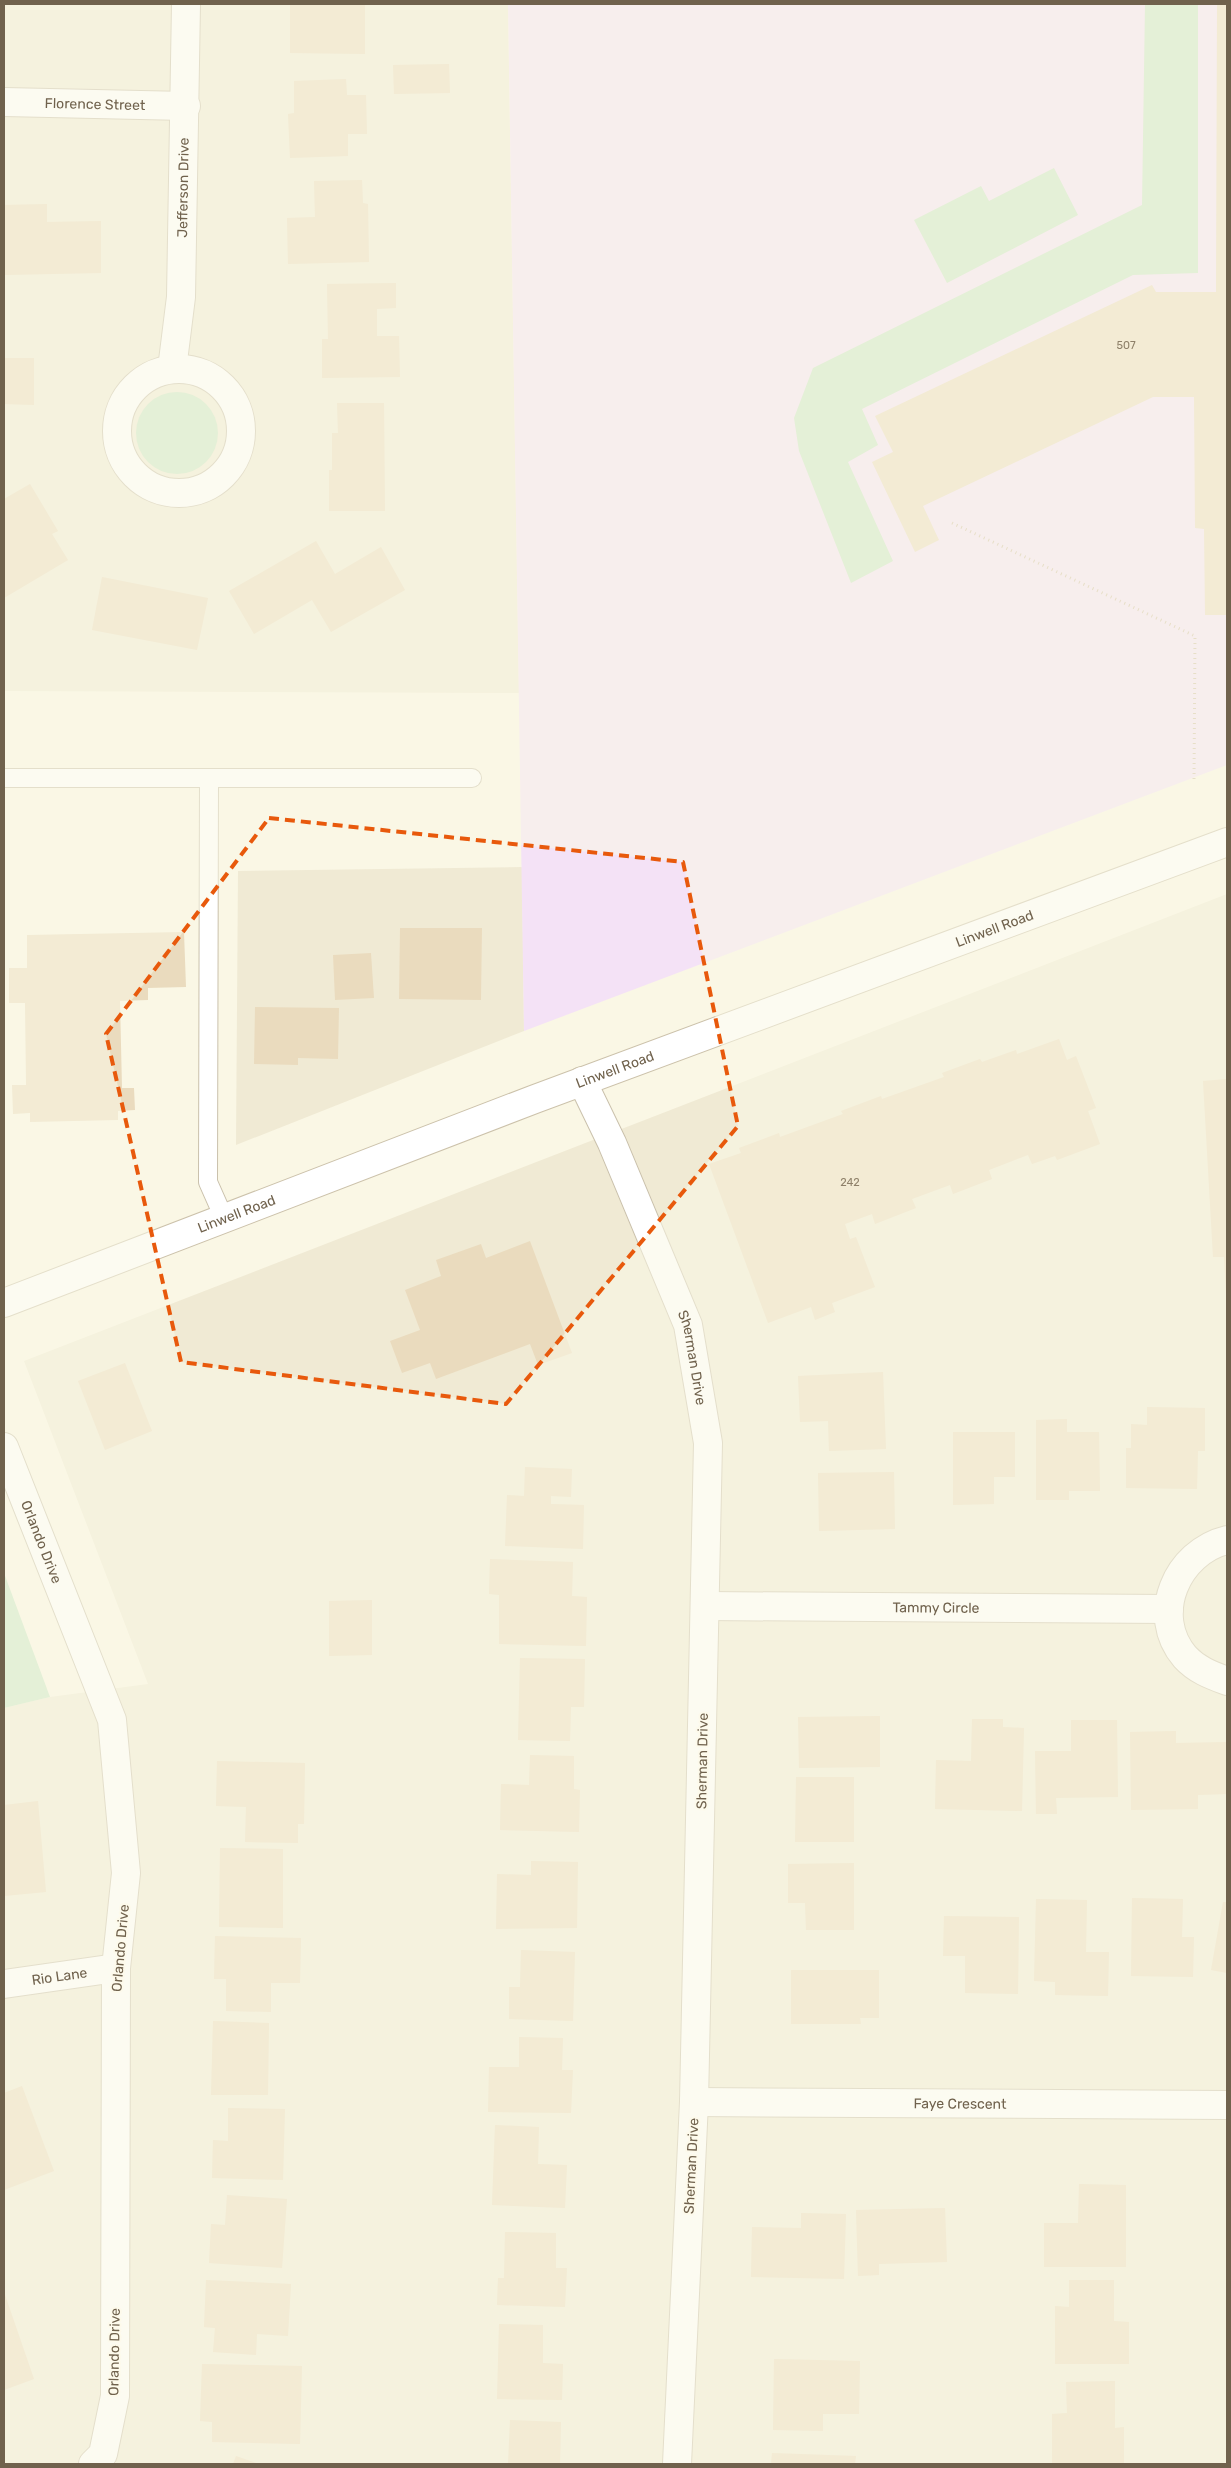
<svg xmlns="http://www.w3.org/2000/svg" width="1231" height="2468" viewBox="0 0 1231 2468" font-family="Rubik,sans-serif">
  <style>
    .residential { fill: #f0ead4 }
    .education { fill: #f4e2f6 }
    .green { fill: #cae6c5 }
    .building { fill: #eadbbe }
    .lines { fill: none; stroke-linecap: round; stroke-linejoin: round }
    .lane-casing { stroke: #cac1ac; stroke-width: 20 }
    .street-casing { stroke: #cac1ac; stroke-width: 30 }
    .secondary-casing { stroke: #ccc2ab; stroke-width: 30 }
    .path { stroke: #d1c0a3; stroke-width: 3; stroke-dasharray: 1 4; stroke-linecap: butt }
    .lane { stroke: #fff; stroke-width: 18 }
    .street { stroke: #fff; stroke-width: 28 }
    .secondary { stroke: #fff; stroke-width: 28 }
    .marked { fill: none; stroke: #e8590c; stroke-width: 4; stroke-dasharray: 10 6; stroke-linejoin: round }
    .labels { text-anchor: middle; stroke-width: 4; stroke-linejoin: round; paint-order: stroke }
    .number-label { font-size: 11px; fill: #8e8069 }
    .street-label { font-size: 14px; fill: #70624d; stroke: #fdfaeb }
  </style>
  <rect width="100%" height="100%" fill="#faf7e5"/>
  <g class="residential">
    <polygon points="4,4 508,4 519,693 4,691"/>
    <polygon points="522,867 524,1031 236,1145 238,871"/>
    <polygon points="1227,894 1227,2464 4,2464 4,1708 50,1697 148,1684 24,1361"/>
  </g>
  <polygon class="education" points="508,4 1227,4 1227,765 524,1031"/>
  <g class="green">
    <polygon points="1145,4 1198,4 1198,273 1133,275 862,409 878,445 848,462 893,561 851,583 799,451 794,418 813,368 1142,205"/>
    <polygon points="1054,168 1078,215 947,283 914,220 981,186 989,201"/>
    <circle cx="177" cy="433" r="41"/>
    <polygon points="4,1573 50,1697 4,1708"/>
  </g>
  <g class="building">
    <polygon points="290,4 365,4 365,54 290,53"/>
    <polygon points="1217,4 1227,4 1227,615 1205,615 1204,529 1195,528 1194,397 1153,397 923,506 939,540 915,552 872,462 893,452 875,416 1152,285 1156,292 1216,292"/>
    <polygon points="449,64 450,93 394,94 393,65"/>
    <polygon points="346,79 347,95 366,95 367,134 348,134 348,156 290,158 288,114 294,113 294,81"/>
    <polygon points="362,180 363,203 368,204 369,262 288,264 287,218 315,217 314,181"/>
    <polygon points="47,204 47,222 101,221 101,273 4,275 4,205"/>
    <polygon points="396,283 396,308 377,309 377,336 399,336 400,377 322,378 322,339 328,339 327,284"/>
    <polygon points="4,358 34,358 34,405 4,404"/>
    <polygon points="337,403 384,403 385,511 329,511 329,470 332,470 332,433 338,433"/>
    <polygon points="30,484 58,531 52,534 68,560 4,598 4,499"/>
    <polygon points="316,541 335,574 381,547 405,590 331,632 312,600 254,634 229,591"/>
    <polygon points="102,577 208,598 197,650 92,630"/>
    <polygon points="400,928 482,928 481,1000 399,999"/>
    <polygon points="184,932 186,987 148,988 148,1000 120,1001 122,1088 134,1088 135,1110 118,1111 118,1120 30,1122 30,1113 13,1114 12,1085 26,1085 25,1003 9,1003 9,968 27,968 27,935"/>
    <polygon points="371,953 374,998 335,1000 333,955"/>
    <polygon points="255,1007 339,1008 338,1059 298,1058 298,1065 254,1064"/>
    <polygon points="1059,1039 1067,1060 1076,1056 1096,1108 1088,1111 1100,1144 1057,1160 1055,1156 1032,1164 1028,1155 989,1170 992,1179 953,1194 950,1185 912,1199 916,1208 875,1224 872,1214 845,1224 850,1239 856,1237 875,1287 832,1303 835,1312 815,1320 811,1307 768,1323 709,1164 741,1153 739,1148 779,1133 780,1137 843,1114 841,1111 881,1096 882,1099 944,1077 942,1073 980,1059 982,1062 1016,1050 1017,1054"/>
    <polygon points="1227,1079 1227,1293 1226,1293 1224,1257 1213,1257 1203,1081"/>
    <polygon points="530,1241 572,1353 538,1365 530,1344 436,1379 430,1363 402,1373 390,1341 420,1330 405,1290 441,1276 436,1260 481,1244 486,1258"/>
    <polygon points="125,1363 152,1431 105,1450 78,1381"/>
    <polygon points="883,1372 886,1449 829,1451 828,1421 800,1422 798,1376"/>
    <polygon points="1147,1407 1205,1408 1205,1451 1198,1451 1197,1489 1126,1488 1126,1448 1131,1448 1131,1424 1147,1425"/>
    <polygon points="1067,1419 1067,1432 1099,1432 1100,1491 1069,1491 1069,1500 1036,1500 1036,1420"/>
    <polygon points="953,1432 1015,1432 1015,1477 994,1477 994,1504 953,1505"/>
    <polygon points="525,1467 572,1469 571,1497 551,1496 551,1504 584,1505 583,1549 505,1546 507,1495 524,1496"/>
    <polygon points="894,1472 895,1529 819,1531 818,1473"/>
    <polygon points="490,1559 573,1562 572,1596 587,1597 586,1646 499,1644 499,1595 489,1594"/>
    <polygon points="372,1600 372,1655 329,1656 329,1601"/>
    <polygon points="520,1658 585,1659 584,1707 571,1707 570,1741 518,1740"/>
    <polygon points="880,1716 880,1767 799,1768 798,1717"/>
    <polygon points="972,1719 1003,1719 1003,1727 1024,1728 1022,1811 935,1809 936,1760 971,1761"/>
    <polygon points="1071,1720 1117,1720 1118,1797 1056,1798 1057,1814 1036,1814 1035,1751 1071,1751"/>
    <polygon points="1176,1731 1176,1743 1227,1742 1227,1794 1198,1795 1198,1809 1131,1810 1130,1732"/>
    <polygon points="530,1755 574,1756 574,1789 580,1790 579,1832 500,1830 501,1784 529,1785"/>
    <polygon points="217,1761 305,1763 304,1824 298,1824 298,1843 245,1842 246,1807 216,1806"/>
    <polygon points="796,1777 854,1777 854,1842 795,1842"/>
    <polygon points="38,1801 46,1892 4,1896 4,1805"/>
    <polygon points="220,1848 283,1849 283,1928 219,1927"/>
    <polygon points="531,1861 578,1862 577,1928 496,1929 497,1874 531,1875"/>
    <polygon points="854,1863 854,1930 806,1930 805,1903 788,1903 788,1864"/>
    <polygon points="1132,1898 1183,1899 1182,1937 1194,1937 1193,1977 1131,1976"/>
    <polygon points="1036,1899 1087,1900 1086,1952 1109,1952 1108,1996 1055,1995 1055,1982 1034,1981"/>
    <polygon points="1223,1902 1227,1902 1227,1973 1211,1970"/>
    <polygon points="944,1916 1019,1917 1018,1994 965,1993 965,1956 943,1956"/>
    <polygon points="215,1936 301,1938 300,1983 271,1983 271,2012 226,2011 226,1979 214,1979"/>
    <polygon points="521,1950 575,1952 573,2021 509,2019 509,1987 520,1987"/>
    <polygon points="791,1970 879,1970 879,2018 860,2018 861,2024 791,2024"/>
    <polygon points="213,2021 269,2023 268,2095 211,2095"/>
    <polygon points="519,2037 563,2038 562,2070 573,2070 571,2113 488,2112 489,2067 519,2067"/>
    <polygon points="22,2086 54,2171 4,2190 4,2093"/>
    <polygon points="228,2108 285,2109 283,2180 212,2178 213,2140 228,2141"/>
    <polygon points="495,2125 539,2127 538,2164 567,2165 565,2208 492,2205"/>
    <polygon points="1079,2184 1126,2185 1126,2267 1044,2267 1044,2223 1078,2223"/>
    <polygon points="227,2195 287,2199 282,2268 209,2263 211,2224 225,2225"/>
    <polygon points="945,2208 947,2262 879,2264 879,2275 858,2276 856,2210"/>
    <polygon points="801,2213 846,2214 844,2279 751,2277 752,2227 801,2228"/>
    <polygon points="505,2232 556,2233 556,2268 567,2268 565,2307 497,2305 498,2278 504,2278"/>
    <polygon points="206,2280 291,2284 288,2336 257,2334 256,2355 213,2352 215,2328 204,2327"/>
    <polygon points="1069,2280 1114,2280 1114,2321 1129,2322 1129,2364 1055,2364 1055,2306 1069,2307"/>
    <polygon points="4,2292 34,2379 4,2390"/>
    <polygon points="499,2324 543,2325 543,2363 563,2364 562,2400 497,2399"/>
    <polygon points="774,2359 860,2361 859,2414 823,2414 823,2431 773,2430"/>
    <polygon points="202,2364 302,2366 300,2444 212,2442 212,2422 200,2421"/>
    <polygon points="1115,2381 1115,2428 1124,2427 1124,2464 1052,2464 1052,2414 1067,2413 1066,2382"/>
    <polygon points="510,2420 561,2422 560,2464 508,2464"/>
    <polygon points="772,2453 856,2456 855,2464 771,2464"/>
    <polygon points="236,2456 259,2464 233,2464"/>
  </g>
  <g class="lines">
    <defs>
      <g id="lane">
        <polyline points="4,778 472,778"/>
        <polyline points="209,778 208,1182 224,1218"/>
      </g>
      <g id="street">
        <path id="s1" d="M4 102 186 106"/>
        <circle cx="179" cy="431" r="62"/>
        <path id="s2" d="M172 369 181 297 186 4"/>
        <path id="s3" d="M582 1081 612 1143 688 1325 708 1443 694 2102 677 2464"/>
        <path id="s4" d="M4 1447 112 1720 126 1873 116 1968 115 2396 103 2454 93 2464"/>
        <path d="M1227 1540C1177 1552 1149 1615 1185 1657 1197 1670 1211 1675 1227 1681"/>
        <path id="s5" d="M705 1606 1169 1609"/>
        <path id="s6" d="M4 1984 116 1968"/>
        <path id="s7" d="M694 2102 1227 2105"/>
      </g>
      <g id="secondary">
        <path id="s8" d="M4 1303 535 1099 1227 842"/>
      </g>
    </defs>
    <use href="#lane" class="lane-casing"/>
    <use href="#street" class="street-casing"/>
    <use href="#secondary" class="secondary-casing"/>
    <polyline class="path" points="952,523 1195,636 1194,781"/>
    <use href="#lane" class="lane"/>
    <use href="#street" class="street"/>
    <use href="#secondary" class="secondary"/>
  </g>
  <path d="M0 0H1231V2468H0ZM269 818 683 862 738 1126 506 1404 181 1362 106 1034Z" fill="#faf7e5" fill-opacity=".55" fill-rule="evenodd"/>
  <path class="marked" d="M269 818 683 862 738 1126 506 1404 181 1362 106 1034Z"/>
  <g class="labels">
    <g class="number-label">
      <text x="1126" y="349">507</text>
      <text x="850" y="1186">242</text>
    </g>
    <g class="street-label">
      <text dy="5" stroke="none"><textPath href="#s1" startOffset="91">Florence Street</textPath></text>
      <text dy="5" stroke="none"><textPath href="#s2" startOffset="182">Jefferson Drive</textPath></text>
      <text dy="5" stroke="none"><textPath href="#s8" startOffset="1059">Linwell Road</textPath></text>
      <text dy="5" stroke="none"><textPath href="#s8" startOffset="654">Linwell Road</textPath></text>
      <text dy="5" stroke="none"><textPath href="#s8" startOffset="249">Linwell Road</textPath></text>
      <text dy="5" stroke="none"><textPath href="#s3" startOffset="299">Sherman Drive</textPath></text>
      <text dy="5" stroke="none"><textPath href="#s4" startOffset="102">Orlando Drive</textPath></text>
      <text dy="5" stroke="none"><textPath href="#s5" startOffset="231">Tammy Circle</textPath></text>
      <text transform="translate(702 1761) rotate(-89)" y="5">Sherman Drive</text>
      <text transform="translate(120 1948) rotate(-85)" y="5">Orlando Drive</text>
      <text dy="5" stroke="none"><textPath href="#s6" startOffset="56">Rio Lane</textPath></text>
      <text dy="5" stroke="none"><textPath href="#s7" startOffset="266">Faye Crescent</textPath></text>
      <text transform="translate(691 2166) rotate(-87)" y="5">Sherman Drive</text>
      <text transform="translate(114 2352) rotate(-89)" y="5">Orlando Drive</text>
    </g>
  </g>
  <rect width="1231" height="2468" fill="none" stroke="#70624d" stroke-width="10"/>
</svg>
